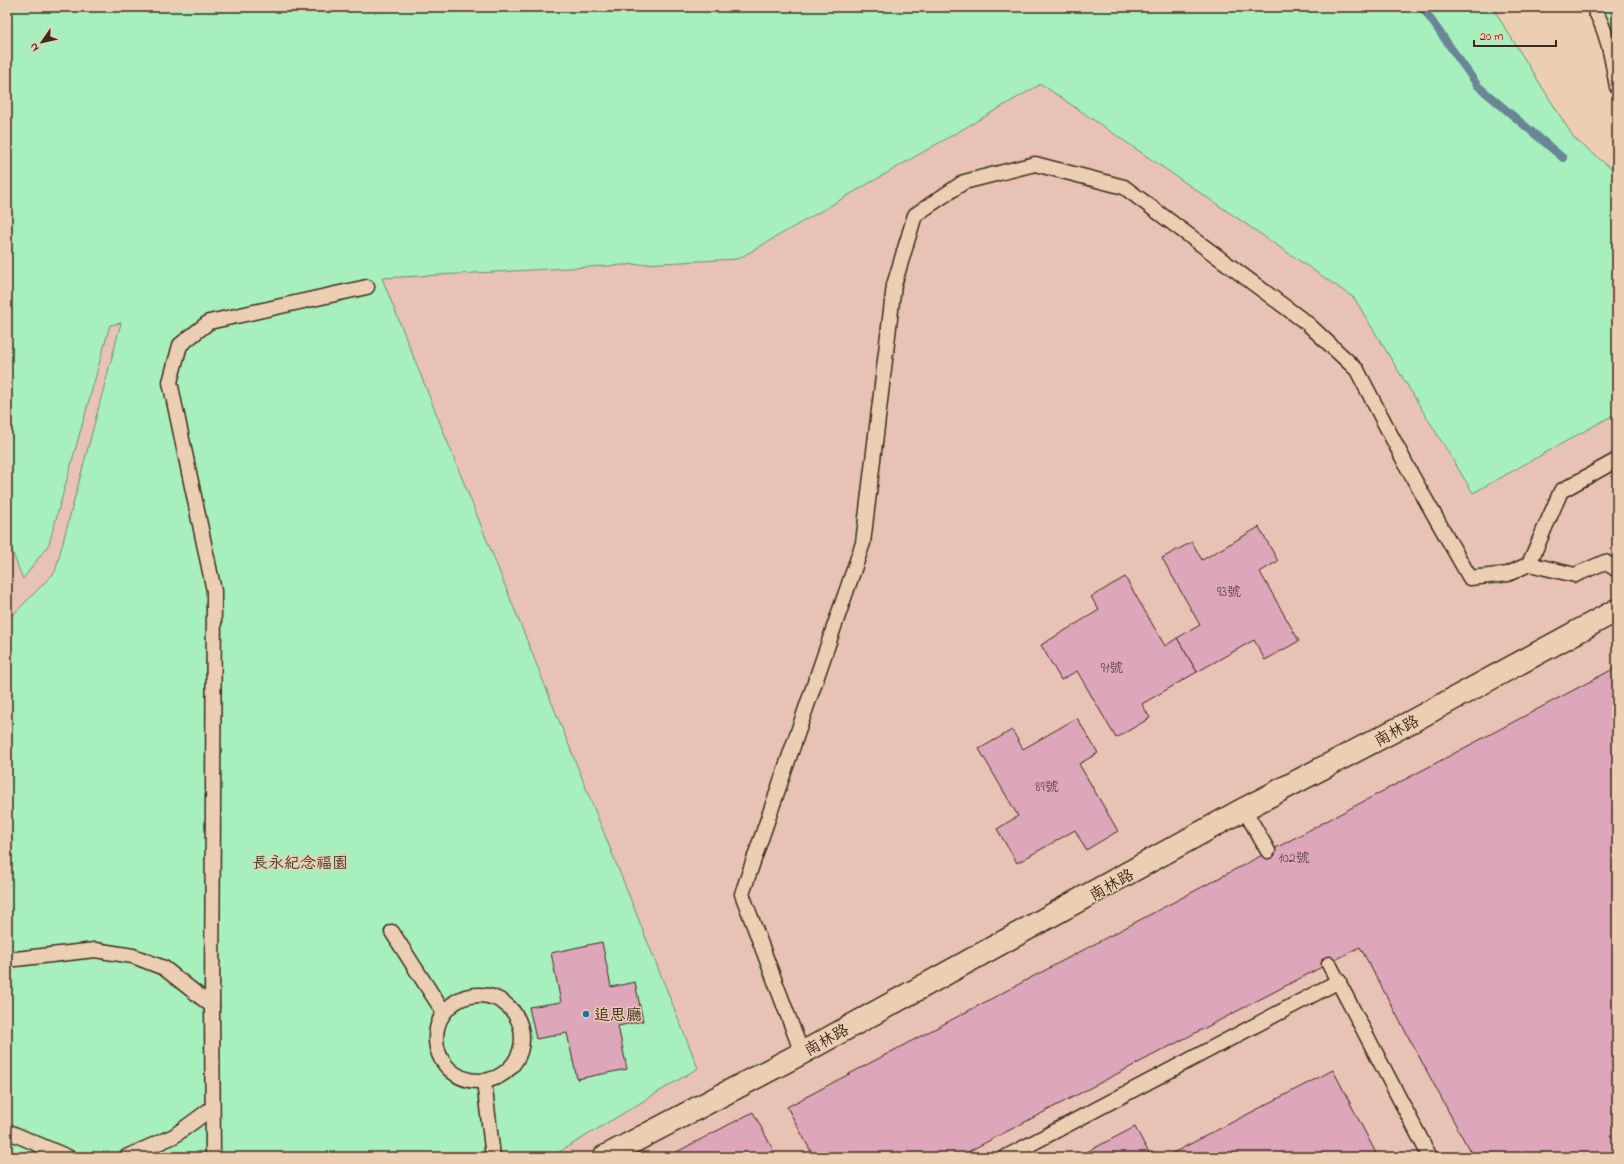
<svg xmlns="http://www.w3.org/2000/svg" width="1624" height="1164" viewBox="0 0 1624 1164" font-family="'Indie Flower','LXGW WenKai TC',sans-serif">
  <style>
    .built { fill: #e8c3b5 }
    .green { fill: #a7efbd; stroke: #718c6e }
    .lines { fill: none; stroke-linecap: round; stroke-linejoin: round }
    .stream { stroke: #6a8597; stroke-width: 8 }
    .building { fill: #dda6ba; stroke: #3b2a1e }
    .service-casing { stroke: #3b2a1e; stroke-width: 17 }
    .minor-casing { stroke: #3b2a1e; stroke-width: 25 }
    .service { stroke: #eccfb3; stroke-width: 14 }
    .minor { stroke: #eccfb3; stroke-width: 22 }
    .poi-dot { fill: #1f6fb2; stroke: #eccfb3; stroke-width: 1.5 }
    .labels { text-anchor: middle; stroke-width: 3; stroke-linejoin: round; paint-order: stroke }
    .number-label { font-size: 14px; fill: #644945 }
    .street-label { font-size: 16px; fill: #3b2a1e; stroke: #eccfb3 }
    .park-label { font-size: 16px; fill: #463e2e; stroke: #eccfb3 }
    .poi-label { font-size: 16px; fill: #3b2a1e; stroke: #eccfb3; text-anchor: start }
  </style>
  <rect width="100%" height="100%" fill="#eccfb3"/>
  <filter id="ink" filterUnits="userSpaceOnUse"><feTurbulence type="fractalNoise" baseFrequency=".025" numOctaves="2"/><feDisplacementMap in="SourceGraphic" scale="8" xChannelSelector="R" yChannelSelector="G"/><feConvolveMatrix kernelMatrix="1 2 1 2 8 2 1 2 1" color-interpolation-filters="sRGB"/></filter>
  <g filter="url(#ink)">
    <polygon class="built" points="1041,84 1355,298 1472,493 1617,413 1617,1157 7,1157 7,539 23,579 49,544 110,325 293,282 738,259"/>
    <g class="green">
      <polygon points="7,7 1492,7 1574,138 1617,173 1617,413 1473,493 1354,298 1041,84 738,259 382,278 698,1068 551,1157 7,1157 7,621 55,572 121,323 110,325 49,544 23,579 7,539"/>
      <polygon points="1591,7 1617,7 1617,72"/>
    </g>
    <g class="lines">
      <polyline class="stream" points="1422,7 1478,86 1563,158"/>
    </g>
    <g class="building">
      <polygon points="1259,527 1278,561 1260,572 1299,641 1265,660 1254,640 1197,672 1177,638 1200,625 1162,558 1192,542 1202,560"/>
      <polygon points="1125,577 1165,646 1177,638 1197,672 1142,704 1150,718 1116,738 1077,671 1061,680 1041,645 1099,610 1091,597"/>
      <polygon points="1617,667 1617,1157 1473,1157 1360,947 958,1157 814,1157 787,1107"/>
      <polygon points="1077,718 1098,753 1079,764 1118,831 1086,850 1075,830 1017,863 997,829 1018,816 979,749 1012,730 1023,749"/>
      <polygon points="602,942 611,987 635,982 643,1021 618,1026 627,1069 577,1079 567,1033 536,1039 529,1007 561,1002 551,953"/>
      <polygon points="1333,1070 1378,1157 1165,1157"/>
      <polygon points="753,1112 777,1157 667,1157"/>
      <polygon points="1135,1127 1151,1157 1077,1157"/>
    </g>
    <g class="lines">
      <defs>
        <g id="service">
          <path d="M1593 7C1608 32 1612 59 1617 87"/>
          <polyline points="1529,564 1561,491 1617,460"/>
          <polyline points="1244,809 1268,851"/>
          <polyline points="392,932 444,1013"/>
          <polyline points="7,960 95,950 133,956 164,968 212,1006"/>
          <polyline points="1329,964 1430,1157"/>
          <circle cx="479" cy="1038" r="43"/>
          <polyline points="802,1053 742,894 863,543 894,285 915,215 964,182 1035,164 1124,187 1308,324 1357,370 1411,474 1470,578 1508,574 1529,564 1575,575 1605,562 1617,570"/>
          <polyline points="484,1081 493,1157"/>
          <polyline points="7,1131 68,1157"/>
          <polyline points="126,1157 174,1136 212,1108"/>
          <polyline points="213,1157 212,1006 214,591 170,382 180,345 209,322 367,287"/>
          <polyline points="1006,1157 1339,981"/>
        </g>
        <polyline id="minor" points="604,1157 802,1053 1244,809 1405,725 1617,610"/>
      </defs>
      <use href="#service" class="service-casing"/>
      <use href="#minor" class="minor-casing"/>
      <use href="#service" class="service"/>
      <use href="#minor" class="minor"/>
    </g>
  </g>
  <circle class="poi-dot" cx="586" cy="1014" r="4"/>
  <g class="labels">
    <g class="number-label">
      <text x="1229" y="596">93號</text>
      <text x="1112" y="672">91號</text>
      <text x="1047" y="791">89號</text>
      <text x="1294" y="862">102號</text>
    </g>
    <g class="street-label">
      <text transform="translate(1396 730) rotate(-28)" y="6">南林路</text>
      <text transform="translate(1111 884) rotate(-29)" y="6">南林路</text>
      <text transform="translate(826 1039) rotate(-29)" y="6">南林路</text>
    </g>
    <g class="park-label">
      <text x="300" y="868">長永紀念福園</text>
    </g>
    <g class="poi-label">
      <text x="594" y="1020">追思廳</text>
    </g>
  </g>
  <rect width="1624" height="1164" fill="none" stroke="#eccfb3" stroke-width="24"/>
  <rect x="12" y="12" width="1600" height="1140" fill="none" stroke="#3b2a1e" stroke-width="1.5" filter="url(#ink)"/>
  <g transform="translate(42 42) rotate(236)" stroke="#eccfb3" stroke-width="3" paint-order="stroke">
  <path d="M0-3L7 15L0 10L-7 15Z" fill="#3b2a1e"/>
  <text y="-6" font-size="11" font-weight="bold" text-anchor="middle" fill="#3b2a1e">N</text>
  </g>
  <path d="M1474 40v6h82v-6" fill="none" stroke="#3b2a1e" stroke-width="2"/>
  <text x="1480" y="40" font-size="12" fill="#3b2a1e" stroke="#eccfb3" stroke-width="3" paint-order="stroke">20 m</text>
</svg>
